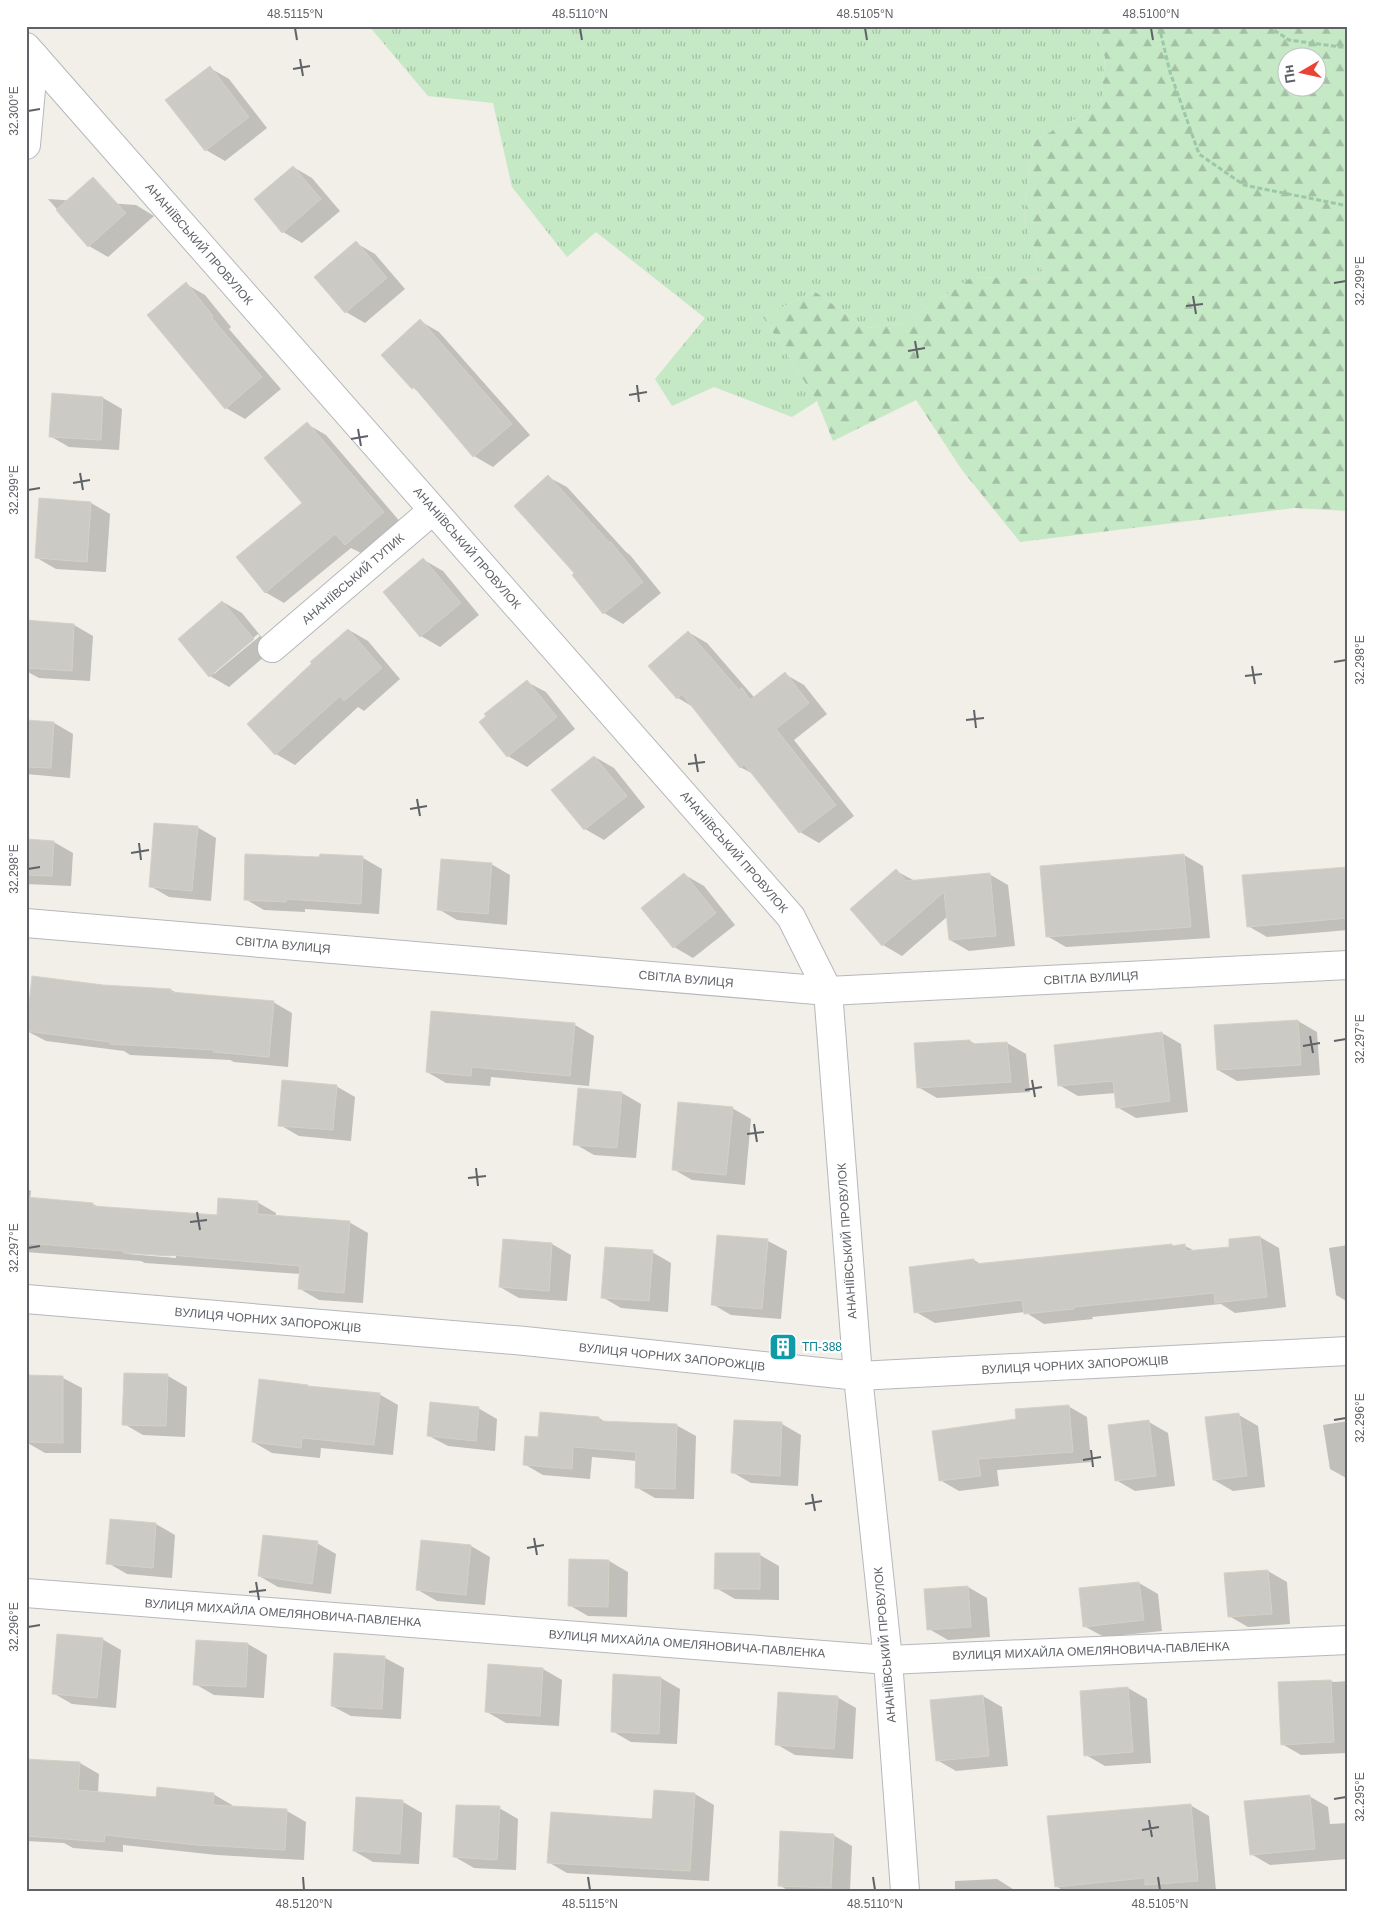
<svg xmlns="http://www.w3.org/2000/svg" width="1374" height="1917" viewBox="0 0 1374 1917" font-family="Helvetica,sans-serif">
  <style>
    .grass { fill: url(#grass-tufts) }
    .forest { fill: url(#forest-firs); fill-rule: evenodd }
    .shadow { fill: #0003; fill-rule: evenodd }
    .building { fill: #cccac5; stroke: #d6d1c6 }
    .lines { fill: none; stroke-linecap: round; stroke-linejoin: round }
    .minor-casing { stroke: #b5b8bc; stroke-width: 30 }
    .path { stroke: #9cc7a9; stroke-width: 3; stroke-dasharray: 5 2.5; stroke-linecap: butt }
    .minor { stroke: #fff; stroke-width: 28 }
    .ticks { fill: none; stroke: #5f6368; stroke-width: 2 }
    .labels { text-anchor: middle; stroke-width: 4.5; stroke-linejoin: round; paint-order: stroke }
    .street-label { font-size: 12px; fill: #5f6368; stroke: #fff }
    .culture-label { font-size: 12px; fill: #0d838f; stroke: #fff; text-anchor: start }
    .neatline { fill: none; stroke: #5f6368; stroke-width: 2 }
    .ticks-label { font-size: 12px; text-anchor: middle; fill: #5f6368 }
  </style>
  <defs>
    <pattern id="grass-tufts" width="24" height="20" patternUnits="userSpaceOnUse" patternTransform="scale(1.25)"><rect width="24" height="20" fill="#c5e8c5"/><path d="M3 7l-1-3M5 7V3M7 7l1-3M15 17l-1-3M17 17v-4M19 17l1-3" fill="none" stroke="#a3c0a4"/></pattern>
    <pattern id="forest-firs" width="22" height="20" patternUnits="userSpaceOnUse" patternTransform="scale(1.25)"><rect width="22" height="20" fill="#c5e8c5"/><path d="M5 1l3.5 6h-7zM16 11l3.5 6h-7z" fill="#a3c0a4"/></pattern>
  </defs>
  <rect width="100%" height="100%" fill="#f1efe8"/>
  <polygon class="grass" points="369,26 1093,26 1105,57 1101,106 1033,141 1024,220 1045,279 972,277 905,323 866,328 814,291 763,317 817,401 792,417 714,387 672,406 655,379 705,318 596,232 567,257 512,187 493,103 428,96"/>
  <path class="forest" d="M1093 26H1348V511L1294 508 1020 542 962 470 916 400 833 441 817 401 763 317 814 291 866 328 905 323 972 277 1045 279 1024 220 1033 141 1101 106 1105 57ZM1286 58H1316V88H1286Z"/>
  <g class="shadow">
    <polygon points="210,68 229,79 267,128 225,161 206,150 167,100"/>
    <polygon points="293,167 312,178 340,211 302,243 283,232"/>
    <polygon points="48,199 136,205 154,216 108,257 89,246"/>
    <polygon points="356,243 375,254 405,289 365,323 346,312 316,277"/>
    <polygon points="186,284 205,295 231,327 229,329 281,389 245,419 226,408 149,315"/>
    <polygon points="420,321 439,332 530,435 493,467 474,456 421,393 413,388"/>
    <polygon points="53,395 103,398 122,409 119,450 69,447 50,436"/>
    <polygon points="307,424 326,435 402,524 365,555 351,548 284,603 265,592 303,503"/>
    <polygon points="548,477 567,487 626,552 630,555 661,593 623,624 604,613 575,573"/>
    <polygon points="91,503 110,514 106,572 56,569 37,558"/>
    <polygon points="424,560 443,571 479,615 440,647 421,636 385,592"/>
    <path d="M223 602 242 613 272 650 229 687 210 676ZM258 634 260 636 214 674V671Z"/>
    <polygon points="26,622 74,625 93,636 90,681 39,678 26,671"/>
    <polygon points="349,630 368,641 400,679 364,711 358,707 295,765 276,754 248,724"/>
    <polygon points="688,632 707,643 753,696 755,698 785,674 804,685 827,714 794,740 854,816 819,843 800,832 755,775 740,767 693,707 678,698"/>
    <polygon points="527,682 546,692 575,729 527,767 508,756 481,722"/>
    <polygon points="26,721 54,723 73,734 70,778 26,774"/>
    <polygon points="595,757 614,768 645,807 604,840 585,829"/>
    <polygon points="197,827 216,838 211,901 169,897 150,886"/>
    <polygon points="26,841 54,842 73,853 71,886 26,884"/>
    <polygon points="321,855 363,858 382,869 379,914 305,909 305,912 264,910 245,899 320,859"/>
    <polygon points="1184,855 1203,866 1210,938 1066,947 1047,936"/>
    <polygon points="491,864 510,875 507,925 457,920 438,909"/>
    <polygon points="1348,868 1348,930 1267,937 1248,926"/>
    <polygon points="896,871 915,881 989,874 1008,885 1015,946 969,951 950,940 948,916 902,956 883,945 852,909"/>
    <polygon points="685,875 704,886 735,925 693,958 674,947 643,908"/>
    <polygon points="103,986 171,990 177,993 273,1002 292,1013 288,1067 234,1062 230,1060 130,1055 124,1051 46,1041 27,1031"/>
    <polygon points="1298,1021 1317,1032 1320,1075 1237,1081 1218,1070"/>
    <polygon points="575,1025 594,1036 589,1086 491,1077 490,1086 446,1083 427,1072"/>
    <polygon points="1162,1033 1181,1044 1188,1112 1136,1118 1117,1107 1116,1093 1078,1096 1059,1085"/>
    <polygon points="970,1041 977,1045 1007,1043 1026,1054 1030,1092 937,1098 918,1087"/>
    <polygon points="336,1086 355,1097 351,1141 299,1136 280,1125"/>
    <polygon points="622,1093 641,1104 636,1158 594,1155 575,1144"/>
    <polygon points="732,1108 751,1119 745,1185 692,1180 673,1169"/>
    <path d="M26 1188 31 1191 30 1199 93 1204 100 1208 218 1217 257 1202 276 1213V1216L349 1222 368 1233 363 1303 319 1300 300 1289 301 1274 145 1263 141 1261 26 1252ZM125 1252 176 1256V1258L128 1254Z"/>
    <polygon points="1260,1237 1279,1248 1286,1307 1235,1313 1221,1304 1092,1317 1093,1319 1044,1324 1025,1312 935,1323 916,1312 974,1260 982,1265 1171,1245 1174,1247 1185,1246 1195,1251 1231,1248"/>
    <polygon points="504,1240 552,1244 571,1255 567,1301 519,1298 500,1287"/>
    <polygon points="768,1241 787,1251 781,1319 731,1315 712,1304"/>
    <polygon points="1348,1245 1348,1302 1336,1295 1329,1248"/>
    <polygon points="652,1252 671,1263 668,1312 621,1308 602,1297"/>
    <polygon points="168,1376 187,1387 185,1437 143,1435 124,1424"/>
    <polygon points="27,1377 63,1378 82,1388 81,1453 45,1453 26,1442"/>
    <polygon points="379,1394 398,1405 393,1455 321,1448 320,1458 272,1453 253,1442"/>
    <polygon points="1068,1406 1087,1417 1091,1462 997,1470 999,1486 959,1491 940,1480 1017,1420"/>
    <polygon points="478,1408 497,1419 495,1451 448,1446 429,1436"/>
    <polygon points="1239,1415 1258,1426 1265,1487 1233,1491 1214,1480"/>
    <polygon points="599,1418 607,1423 676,1425 696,1436 694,1499 655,1498 636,1487 637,1461 592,1457 590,1479 543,1475 524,1464 539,1439"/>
    <polygon points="1348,1421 1348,1479 1330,1469 1323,1425"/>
    <polygon points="1149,1422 1168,1433 1175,1486 1135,1491 1116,1480"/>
    <polygon points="782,1424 801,1435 798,1486 751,1483 732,1472"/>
    <polygon points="156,1524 175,1535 172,1578 127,1574 108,1563"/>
    <polygon points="317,1543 336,1554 331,1594 278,1587 259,1576"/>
    <polygon points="471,1546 490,1557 485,1605 437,1601 418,1590"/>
    <polygon points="760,1555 779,1566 779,1600 735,1599 716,1588"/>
    <polygon points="571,1560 609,1561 628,1572 627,1617 588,1616 569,1605"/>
    <polygon points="1268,1571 1287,1582 1290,1624 1248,1627 1229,1616"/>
    <polygon points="1139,1583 1158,1594 1162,1631 1104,1637 1084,1626 1080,1589"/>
    <polygon points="968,1587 987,1598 990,1637 948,1640 929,1629"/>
    <polygon points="102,1639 121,1650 116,1708 72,1704 53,1693"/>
    <polygon points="197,1641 248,1644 267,1655 264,1698 214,1695 195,1684"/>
    <polygon points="385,1658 404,1668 401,1719 351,1716 332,1706"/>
    <polygon points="543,1669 562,1680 559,1726 506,1723 487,1712"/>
    <polygon points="661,1678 680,1689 677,1744 631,1742 612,1731"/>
    <polygon points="1331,1681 1334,1682 1348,1681 1348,1753 1301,1755 1282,1744"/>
    <polygon points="1128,1688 1147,1699 1151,1763 1105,1766 1086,1755"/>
    <polygon points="983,1696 1002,1707 1008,1766 956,1771 937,1760 931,1701"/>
    <polygon points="837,1697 856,1708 853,1759 795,1755 776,1744"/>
    <polygon points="26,1760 80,1763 99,1774 98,1793 157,1798 213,1794 232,1805 232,1807 287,1811 306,1822 304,1860 217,1855 123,1845 123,1852 73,1848 64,1843 26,1841"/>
    <polygon points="655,1792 695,1794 714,1805 709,1881 567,1873 548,1862 653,1821"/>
    <polygon points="1309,1796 1328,1807 1330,1824 1348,1823 1348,1859 1270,1865 1251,1854"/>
    <polygon points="357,1799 403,1802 422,1813 419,1864 373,1862 354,1851"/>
    <polygon points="1190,1805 1209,1816 1216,1891 1064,1891 1056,1886"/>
    <polygon points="499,1808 518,1819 516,1870 474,1868 455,1857"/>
    <polygon points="833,1835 852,1846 850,1891 789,1891 779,1885"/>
    <polygon points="997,1879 1016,1891 955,1891 955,1881"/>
  </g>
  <g class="building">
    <polygon points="210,66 249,117 205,151 165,100"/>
    <polygon points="293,166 321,199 282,233 254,199"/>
    <polygon points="93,177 126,213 88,247 56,210"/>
    <polygon points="356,241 387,278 345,313 314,277"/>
    <polygon points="186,282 213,316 211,317 262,377 225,409 147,315"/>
    <polygon points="420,319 512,424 473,457 414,387 412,389 381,355"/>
    <polygon points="52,393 103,397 101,440 49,437"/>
    <polygon points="307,422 384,512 345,545 335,534 265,593 236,557 302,503 264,458"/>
    <polygon points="548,475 610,543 611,542 643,582 603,614 572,575 574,573 514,506"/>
    <polygon points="39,498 91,502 87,562 35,558"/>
    <polygon points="423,558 461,603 420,637 383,592"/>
    <polygon points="222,601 254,639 209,677 178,639"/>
    <polygon points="26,620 74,624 72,671 26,668"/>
    <polygon points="348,629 382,668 344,701 340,696 275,755 247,724 312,663 310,662"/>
    <polygon points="688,631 739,690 742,688 750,700 785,672 809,703 776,729 836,805 799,833 744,764 740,768 682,694 677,699 648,666"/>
    <polygon points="527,680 557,717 507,757 479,722 486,716 484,714"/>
    <polygon points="26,720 54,722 51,768 26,767"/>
    <polygon points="594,756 627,796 584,830 551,790"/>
    <polygon points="154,823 198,826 192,891 149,887"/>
    <polygon points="26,839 54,841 52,876 26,875"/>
    <polygon points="245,854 319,857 320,854 363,856 361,904 286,899 286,902 244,900"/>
    <polygon points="1184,854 1191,927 1046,937 1040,866"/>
    <polygon points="441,859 492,863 488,914 437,910"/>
    <polygon points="1348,867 1348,918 1247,927 1242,875"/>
    <polygon points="896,869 906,881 990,873 996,936 949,940 944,892 882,946 850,909"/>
    <polygon points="684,873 716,913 673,948 641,908"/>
    <polygon points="32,976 103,985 171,989 171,992 274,1001 269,1057 213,1052 214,1050 110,1044 110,1042 26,1031"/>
    <polygon points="431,1011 575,1023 570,1076 472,1067 471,1076 426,1072"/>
    <polygon points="1298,1020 1301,1065 1217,1070 1214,1025"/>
    <polygon points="1162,1032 1170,1101 1116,1108 1113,1081 1058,1086 1054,1045"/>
    <polygon points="970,1040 971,1044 1007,1042 1011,1082 917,1088 914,1043"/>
    <polygon points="282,1080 337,1085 333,1130 278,1126"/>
    <polygon points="578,1088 622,1092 617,1148 573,1145"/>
    <polygon points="678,1102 733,1107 726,1175 672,1170"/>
    <polygon points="26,1197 93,1203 93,1206 217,1215 218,1198 258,1201 257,1214 350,1221 344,1293 298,1289 300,1266 170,1255 170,1256 124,1253 124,1251 26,1243"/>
    <polygon points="717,1235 768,1239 762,1309 711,1305"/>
    <polygon points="1260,1236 1267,1297 1215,1303 1214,1293 1074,1307 1074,1309 1024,1314 1022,1300 914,1313 909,1267 974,1259 975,1264 1172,1244 1172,1246 1185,1244 1186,1251 1229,1247 1229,1239"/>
    <polygon points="503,1239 552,1243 549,1291 499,1287"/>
    <polygon points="605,1247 653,1250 649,1301 601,1298"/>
    <polygon points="124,1373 168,1374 166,1426 122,1425"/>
    <polygon points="26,1375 63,1376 63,1443 26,1442"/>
    <polygon points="259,1379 308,1385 308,1386 380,1393 374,1445 302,1438 301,1448 252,1442"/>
    <polygon points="430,1402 479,1407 476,1441 427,1436"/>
    <polygon points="1069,1405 1073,1452 978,1459 981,1476 939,1481 932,1431 1016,1419 1015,1409"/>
    <polygon points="540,1412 599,1417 599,1421 677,1424 675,1489 635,1488 636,1452 573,1447 572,1469 523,1465 525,1436 538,1437"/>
    <polygon points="1239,1413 1247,1476 1213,1480 1205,1417"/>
    <polygon points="734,1420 782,1422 780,1476 731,1473"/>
    <polygon points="1149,1420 1156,1476 1115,1481 1108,1425"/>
    <polygon points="110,1519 156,1523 153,1568 106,1564"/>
    <polygon points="263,1535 318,1541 312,1584 258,1576"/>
    <polygon points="421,1540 471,1545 466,1595 416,1590"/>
    <polygon points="715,1553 760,1553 760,1589 714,1589"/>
    <polygon points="569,1559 609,1560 608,1607 568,1606"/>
    <polygon points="1268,1570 1272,1614 1228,1617 1224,1573"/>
    <polygon points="1139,1582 1144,1620 1083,1627 1079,1588"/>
    <polygon points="968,1586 971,1627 927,1630 924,1589"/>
    <polygon points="57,1634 103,1638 97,1698 52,1694"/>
    <polygon points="196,1640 248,1643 246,1687 193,1685"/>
    <polygon points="334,1653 385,1656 382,1709 331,1706"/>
    <polygon points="488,1664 543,1668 540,1716 485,1712"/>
    <polygon points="613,1674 661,1677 659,1734 611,1732"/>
    <polygon points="1331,1680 1334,1742 1281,1745 1278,1682"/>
    <polygon points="1128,1687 1133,1752 1084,1756 1080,1691"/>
    <polygon points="778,1692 838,1696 834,1749 775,1745"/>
    <polygon points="983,1695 989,1756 936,1761 930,1700"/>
    <polygon points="26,1759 80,1762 78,1790 156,1797 157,1787 214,1793 213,1805 287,1809 285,1850 197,1845 105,1835 104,1842 26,1836"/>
    <polygon points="654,1790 695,1793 690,1871 547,1863 551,1812 652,1819"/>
    <polygon points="1310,1795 1315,1849 1250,1855 1244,1801"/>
    <polygon points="356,1797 403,1800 400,1854 353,1851"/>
    <polygon points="1191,1804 1198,1881 1145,1885 1145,1878 1055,1887 1047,1816"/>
    <polygon points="456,1805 500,1806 497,1860 453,1857"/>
    <polygon points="780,1831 834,1834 831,1888 778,1886"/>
  </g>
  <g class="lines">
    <defs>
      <g id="minor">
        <polyline points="26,47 791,917 828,991 858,1376 888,1660 905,1891"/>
        <polyline points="26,145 34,56"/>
        <polyline points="272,648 433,510"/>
        <polyline points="26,923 828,991 1348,965"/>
        <polyline points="26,1299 525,1341 858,1376 1348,1351"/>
        <polyline points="26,1593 888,1660 1348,1640"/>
      </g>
    </defs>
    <use href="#minor" class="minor-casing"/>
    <g class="path">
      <polyline points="1159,26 1170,72 1199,154 1244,185 1348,206"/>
      <polyline points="1268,26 1289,40 1348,48"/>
    </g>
    <use href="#minor" class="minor"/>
  </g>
  <path class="ticks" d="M295 28 297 40M580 28 582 40M865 28 867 40M1151 28 1153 40M300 59 303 76M293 69 310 66M28 111 40 109M1334 283 1346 281M1193 296 1196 314M1186 306 1203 304M915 341 918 358M908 351 925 348M637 385 639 402M629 395 647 392M358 429 361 446M351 439 368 436M80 473 83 490M73 483 90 480M28 490 40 488M1334 662 1346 660M1252 666 1255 684M1245 676 1262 674M974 710 976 728M966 720 984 718M695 754 698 772M688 764 705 762M417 799 420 816M410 809 427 806M139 843 141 860M131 853 149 850M28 869 40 867M1310 1036 1313 1053M1334 1041 1346 1039M1303 1046 1320 1043M1032 1080 1035 1097M1025 1090 1042 1087M754 1124 757 1142M747 1134 764 1132M476 1168 478 1186M468 1178 486 1176M197 1212 200 1230M190 1222 207 1220M28 1248 40 1246M1334 1420 1346 1418M1091 1450 1093 1467M1083 1460 1101 1457M812 1494 815 1511M805 1504 822 1501M534 1538 537 1555M527 1548 544 1545M256 1582 259 1600M249 1592 266 1590M28 1627 40 1625M1334 1799 1346 1797M1149 1820 1152 1837M1142 1830 1159 1827M303 1877 304 1890M588 1877 590 1890M873 1877 875 1890M1158 1877 1160 1890"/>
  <defs>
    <symbol id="building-square" viewBox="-11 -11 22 22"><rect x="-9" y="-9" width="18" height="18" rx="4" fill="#0f9aa8" stroke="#fff"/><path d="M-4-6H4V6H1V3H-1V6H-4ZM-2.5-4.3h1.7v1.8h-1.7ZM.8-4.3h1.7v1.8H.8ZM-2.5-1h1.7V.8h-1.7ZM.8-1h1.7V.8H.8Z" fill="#fff"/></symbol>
  </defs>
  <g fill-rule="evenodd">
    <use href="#building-square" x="767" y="1331" width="32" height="32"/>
  </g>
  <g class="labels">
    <g class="street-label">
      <text transform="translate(199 244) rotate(49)" y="4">АНАНІЇВСЬКИЙ ПРОВУЛОК</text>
      <text transform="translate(467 548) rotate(49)" y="4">АНАНІЇВСЬКИЙ ПРОВУЛОК</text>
      <text transform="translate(353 579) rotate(-41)" y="4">АНАНІЇВСЬКИЙ ТУПИК</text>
      <text transform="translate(734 852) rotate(49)" y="4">АНАНІЇВСЬКИЙ ПРОВУЛОК</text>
      <text transform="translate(283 945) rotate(5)" y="4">СВІТЛА ВУЛИЦЯ</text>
      <text transform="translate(1091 978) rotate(-3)" y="4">СВІТЛА ВУЛИЦЯ</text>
      <text transform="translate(686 979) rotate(5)" y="4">СВІТЛА ВУЛИЦЯ</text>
      <text transform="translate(847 1241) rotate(-94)" y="4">АНАНІЇВСЬКИЙ ПРОВУЛОК</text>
      <text transform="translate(268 1320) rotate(5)" y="4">ВУЛИЦЯ ЧОРНИХ ЗАПОРОЖЦІВ</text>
      <text transform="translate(672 1357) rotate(6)" y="4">ВУЛИЦЯ ЧОРНИХ ЗАПОРОЖЦІВ</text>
      <text transform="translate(1075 1365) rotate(-3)" y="4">ВУЛИЦЯ ЧОРНИХ ЗАПОРОЖЦІВ</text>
      <text transform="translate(283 1613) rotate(4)" y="4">ВУЛИЦЯ МИХАЙЛА ОМЕЛЯНОВИЧА-ПАВЛЕНКА</text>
      <text transform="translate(687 1644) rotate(4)" y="4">ВУЛИЦЯ МИХАЙЛА ОМЕЛЯНОВИЧА-ПАВЛЕНКА</text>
      <text transform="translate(885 1645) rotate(-95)" y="4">АНАНІЇВСЬКИЙ ПРОВУЛОК</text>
      <text transform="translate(1091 1651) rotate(-2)" y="4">ВУЛИЦЯ МИХАЙЛА ОМЕЛЯНОВИЧА-ПАВЛЕНКА</text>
    </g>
    <g class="culture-label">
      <text x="802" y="1351">ТП-388</text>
    </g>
  </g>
  <rect width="1374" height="1917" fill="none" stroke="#ffffff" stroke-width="55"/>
  <g transform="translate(1302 72) rotate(261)"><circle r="24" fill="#ffffff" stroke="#bfc1c3"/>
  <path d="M0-4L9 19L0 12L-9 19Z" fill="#ea4335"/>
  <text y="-8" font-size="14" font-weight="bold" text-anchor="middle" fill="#5f6368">Пн</text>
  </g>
  <rect x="28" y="28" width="1318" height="1862" class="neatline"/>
  <g class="ticks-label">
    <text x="295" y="18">48.5115°N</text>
    <text x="580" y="18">48.5110°N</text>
    <text x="865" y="18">48.5105°N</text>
    <text x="1151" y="18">48.5100°N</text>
    <text transform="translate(14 111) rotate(-90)" y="4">32.300°E</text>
    <text transform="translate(1360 281) rotate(-90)" y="4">32.299°E</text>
    <text transform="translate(14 490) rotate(-90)" y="4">32.299°E</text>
    <text transform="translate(1360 660) rotate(-90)" y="4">32.298°E</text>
    <text transform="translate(14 869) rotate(-90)" y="4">32.298°E</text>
    <text transform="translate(1360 1039) rotate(-90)" y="4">32.297°E</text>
    <text transform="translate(14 1248) rotate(-90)" y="4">32.297°E</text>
    <text transform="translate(1360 1418) rotate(-90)" y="4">32.296°E</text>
    <text transform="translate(14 1627) rotate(-90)" y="4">32.296°E</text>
    <text transform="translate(1360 1797) rotate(-90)" y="4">32.295°E</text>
    <text x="304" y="1908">48.5120°N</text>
    <text x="590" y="1908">48.5115°N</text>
    <text x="875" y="1908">48.5110°N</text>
    <text x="1160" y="1908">48.5105°N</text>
  </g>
</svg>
